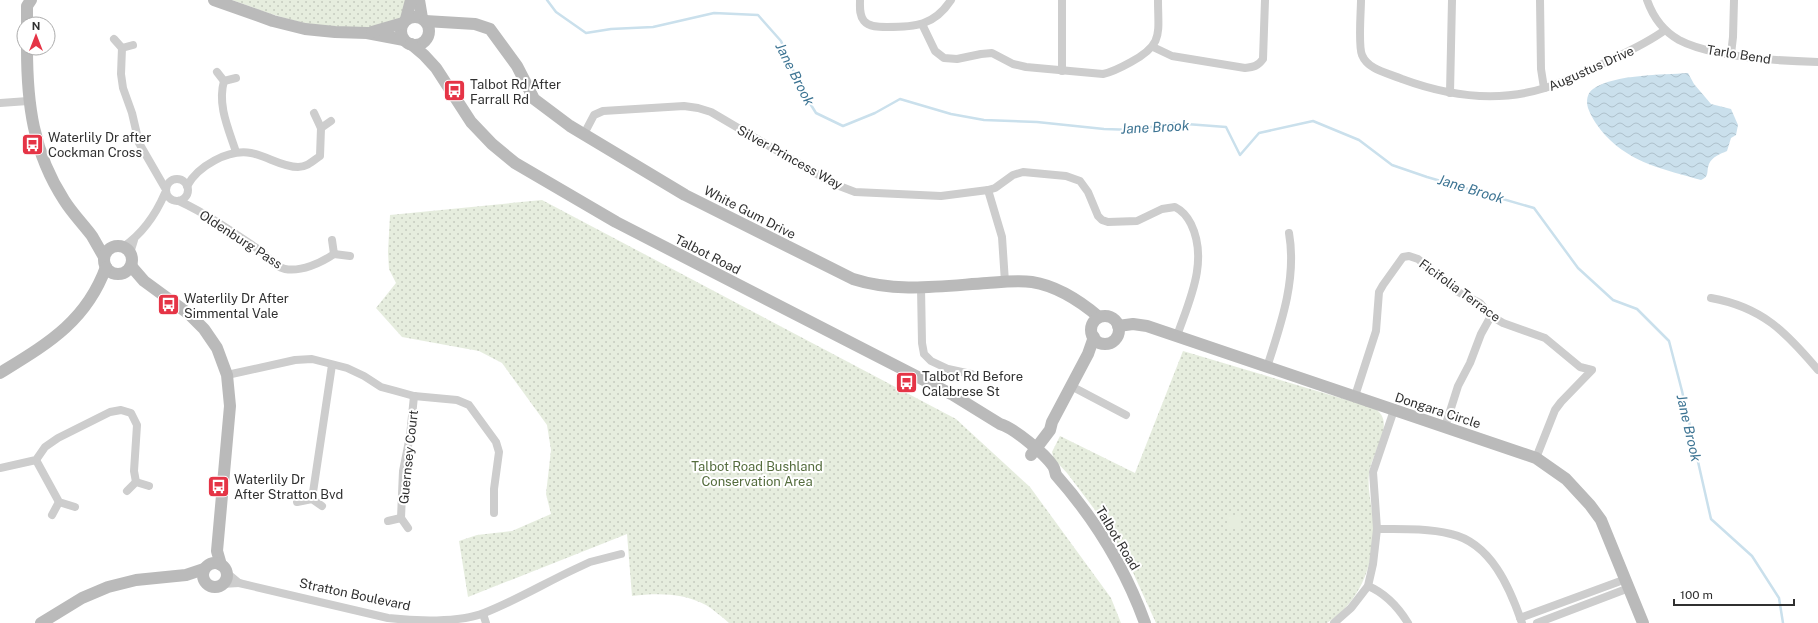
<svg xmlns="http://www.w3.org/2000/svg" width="1818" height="623" viewBox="0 0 1818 623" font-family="'Public Sans',sans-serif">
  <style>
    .park { fill: url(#park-dots) }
    .pitch { fill: #e6edde }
    .water { fill: url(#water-waves) }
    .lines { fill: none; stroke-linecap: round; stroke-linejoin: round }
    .stream { stroke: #cae0ec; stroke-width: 2.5 }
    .street { stroke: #cdcdcd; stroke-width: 8 }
    .secondary { stroke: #bababa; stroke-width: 12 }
    .labels { text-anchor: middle; stroke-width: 4; stroke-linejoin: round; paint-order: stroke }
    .street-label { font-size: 13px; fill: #303030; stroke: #fff }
    .poi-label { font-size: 13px; fill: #303030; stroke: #fff; text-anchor: start }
    .park-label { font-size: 13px; fill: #546c3d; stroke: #fff }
    .water-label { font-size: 14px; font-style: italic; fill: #3d7493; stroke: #fff }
  </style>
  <defs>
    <pattern id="park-dots" width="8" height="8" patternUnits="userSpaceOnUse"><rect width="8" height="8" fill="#e6edde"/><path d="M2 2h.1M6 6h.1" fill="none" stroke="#c6ccbf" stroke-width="1.8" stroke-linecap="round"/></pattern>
    <pattern id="water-waves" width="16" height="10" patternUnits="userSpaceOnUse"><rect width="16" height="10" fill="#cae0ec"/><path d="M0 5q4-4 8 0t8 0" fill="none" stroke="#aec0cb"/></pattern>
  </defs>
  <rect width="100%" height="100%" fill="#fff"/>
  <g class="park">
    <path d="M232 0H407C405 5 404 13 401 17 397 22 390 22 384 24 334 38 279 17 232 0Z"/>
    <path d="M542 200 956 419 1030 487 1111 598 1121 623H729C722 617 714 610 706 605 683 593 658 593 632 596L627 534 468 597 459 541 477 535 512 531 551 514 546 494 551 450 547 425 502 363 479 351 402 337 376 308 396 283 389 269 388 252 390 215Z"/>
    <path d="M1183 351 1374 408C1398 422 1371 453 1369 474 1367 489 1372 505 1373 520 1376 560 1362 601 1327 623H1156L1130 566 1112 534 1095 510 1067 473 1054 459 1052 452 1060 436 1135 473Z"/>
  </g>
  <polygon class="pitch" points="1240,515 1241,527 1229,528 1228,516"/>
  <path class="water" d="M1688 73 1694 84 1711 104 1731 109 1738 125 1736 135 1731 138 1727 151C1720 154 1712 157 1709 164 1706 172 1710 176 1701 180 1666 170 1631 163 1606 136 1598 127 1592 119 1588 108 1586 101 1587 93 1593 89 1615 74 1662 75 1688 73Z"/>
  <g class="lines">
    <polyline class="stream" points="547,0 556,12 586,33 611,29 653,27 714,13 758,15 781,41 801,89 816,113 843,126 875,113 900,99 951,114 984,120 1037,122 1104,129 1135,130 1173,123 1226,127 1240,155 1259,133 1313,121 1359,140 1392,165 1427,177 1534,208 1578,268 1613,300 1637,309 1669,341 1682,391 1711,519 1752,556 1779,598 1783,623"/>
    <g class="street">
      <path d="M860 0C860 7 859 15 864 21 869 27 879 27 887 27 915 27 934 26 951 0"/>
      <path d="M1361 0C1361 11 1358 46 1362 55 1368 70 1388 73 1402 79 1448 96 1497 103 1545 88 1565 82 1585 72 1604 63 1625 53 1646 44 1665 30"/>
      <polyline points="1540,0 1541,69 1544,88"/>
      <path d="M1647 0C1653 17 1663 31 1679 40 1711 57 1781 61 1818 62"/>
      <path d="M922 24 935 51 944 58 957 59 981 54 992 53 1013 64 1026 67 1103 74C1113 72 1122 67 1131 62 1164 44 1158 34 1158 0"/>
      <polyline points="114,39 122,48"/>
      <polyline points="133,45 122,48 121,74 123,88 132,113 139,143 165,188"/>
      <path d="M1153 47 1172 56 1245 68C1254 67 1258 66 1263 59L1265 0"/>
      <polyline points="1731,54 1733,37 1734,0"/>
      <polyline points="1062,71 1062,0"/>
      <polyline points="217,72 224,81 236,78"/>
      <path d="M224 81C217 105 229 130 236 152"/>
      <polyline points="1450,93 1452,0"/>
      <polyline points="0,103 28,101"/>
      <polyline points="321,128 331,121"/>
      <path d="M584 134 594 115 603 111 684 106 698 108 711 112 834 184 855 192 941 196 988 190 995 188 1013 175 1023 172 1066 176 1080 181 1088 192 1098 216 1102 220 1108 222 1137 221 1162 209 1175 207C1183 211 1187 216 1191 224 1209 261 1189 301 1177 336"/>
      <circle cx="177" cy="190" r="11"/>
      <path d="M187 186C198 166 228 149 251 153 267 156 282 167 298 167 307 167 313 161 320 156L321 128 314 113"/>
      <polyline points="988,190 1002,237 1005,282"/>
      <path d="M179 201C207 214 233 232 258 249 267 255 274 267 285 269 301 272 321 263 334 254L332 240"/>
      <path d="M123 247C142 234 156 214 165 193"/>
      <polyline points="130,253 134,240"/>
      <polyline points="334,254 350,256"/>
      <polyline points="921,287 922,343 924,354 931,361 948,369 971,374"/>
      <path d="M1711 298C1762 307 1786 332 1818 370"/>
      <path d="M1267 367C1281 324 1297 279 1289 233"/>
      <polyline points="227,375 295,360 312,359 347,368 364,376 381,387 396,391 414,396 457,400 469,405 496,442 499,452 494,489 494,513"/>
      <polyline points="1071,386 1126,415"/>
      <polyline points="1355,396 1376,331 1379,292 1383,285 1403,257 1409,256 1418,259 1458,292 1480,303 1491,316 1503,323 1545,338 1580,367 1592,370 1561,402 1555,410 1536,458"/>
      <polyline points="1445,427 1458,386 1470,363 1481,334 1491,316"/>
      <polyline points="36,460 59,502 75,507"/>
      <polyline points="0,468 36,460 45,447 58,438 110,412 121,410 131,413 137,425 134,471 136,482"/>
      <polyline points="127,491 136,482 149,486"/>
      <polyline points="312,499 332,365"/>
      <polyline points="297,502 312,499 322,506"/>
      <polyline points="52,515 59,502"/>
      <polyline points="401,518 403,471 410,436 414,396"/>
      <polyline points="388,521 401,518 408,528"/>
      <path d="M1377 529C1402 529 1427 528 1451 534 1491 543 1510 588 1522 623"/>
      <path d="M227 573 239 583 388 618C415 621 459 623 484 613 515 601 545 583 575 569L590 562 621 554"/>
      <polyline points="222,584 239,583"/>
      <path d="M1368 586C1385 593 1398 607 1408 623"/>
      <polyline points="483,614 486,623"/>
      <polyline points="1520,618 1626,579"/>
      <polyline points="1334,623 1351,608 1368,586 1373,564 1377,529 1373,472 1394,410"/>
      <polyline points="1537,623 1629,588"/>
    </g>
    <g class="secondary">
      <polyline points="214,0 273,21 305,29 335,32 367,33 404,40"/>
      <polyline points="419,0 422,18"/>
      <circle cx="415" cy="31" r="14"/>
      <polyline points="406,19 411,0"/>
      <path d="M425 21 475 24 490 29 517 66 534 99 570 126 685 195 853 279C896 293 942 286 987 283 1001 282 1018 280 1032 282 1058 286 1080 301 1099 317"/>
      <polyline points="27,24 27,6 31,0"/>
      <polyline points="372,32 403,23"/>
      <path d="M411 44 424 55 436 68 471 122 492 144 515 163 616 222 953 395 1000 424C1014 428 1045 454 1053 466 1055 469 1055 472 1056 475 1095 519 1125 568 1145 623"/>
      <path d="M27 48C27 104 33 152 64 200 72 213 83 224 92 236 96 243 100 250 104 257"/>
      <circle cx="118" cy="260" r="14"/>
      <polyline points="131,266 144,281 189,314 204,329 217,348 227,375 230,406 217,551 221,565"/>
      <circle cx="1105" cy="330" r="14"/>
      <polyline points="1118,326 1133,324 1147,326 1536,458 1566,479 1590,505 1601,520 1643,623"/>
      <path d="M0 373C47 344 86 322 106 267"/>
      <polyline points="1031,455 1050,430 1052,422 1088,354 1094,337"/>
      <circle cx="215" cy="575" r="12"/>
      <polyline points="41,623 82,598 108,587 136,580 186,575 204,569"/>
    </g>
  </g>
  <defs>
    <symbol id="bus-square" viewBox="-11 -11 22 22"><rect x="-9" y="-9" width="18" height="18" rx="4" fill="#e53446" stroke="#fff"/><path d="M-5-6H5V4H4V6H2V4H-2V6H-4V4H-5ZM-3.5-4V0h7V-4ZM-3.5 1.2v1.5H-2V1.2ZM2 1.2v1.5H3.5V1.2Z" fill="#fff"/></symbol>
  </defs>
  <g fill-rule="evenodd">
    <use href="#bus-square" x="442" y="78" width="25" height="25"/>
    <use href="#bus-square" x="20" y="132" width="25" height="25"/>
    <use href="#bus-square" x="156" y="292" width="25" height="25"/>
    <use href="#bus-square" x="894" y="370" width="25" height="25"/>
    <use href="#bus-square" x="206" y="474" width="25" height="25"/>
  </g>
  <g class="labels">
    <g class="street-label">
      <text transform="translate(1739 54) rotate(9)" y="5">Tarlo Bend</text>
      <text transform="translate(1591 68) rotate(-24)" y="5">Augustus Drive</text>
      <text transform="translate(790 157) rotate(29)" y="5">Silver Princess Way</text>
      <text transform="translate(750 212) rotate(27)" y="5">White Gum Drive</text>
      <text transform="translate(241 239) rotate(33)" y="5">Oldenburg Pass</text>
      <text transform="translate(708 254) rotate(27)" y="5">Talbot Road</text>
      <text transform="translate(1460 290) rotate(36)" y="5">Ficifolia Terrace</text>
      <text transform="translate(1438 410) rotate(18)" y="5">Dongara Circle</text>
      <text transform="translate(408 457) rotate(-84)" y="5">Guernsey Court</text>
      <text transform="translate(1118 538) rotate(59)" y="5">Talbot Road</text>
      <text transform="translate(355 594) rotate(12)" y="5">Stratton Boulevard</text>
    </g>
    <g class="poi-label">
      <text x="470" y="89">Talbot Rd After<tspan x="470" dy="15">Farrall Rd</tspan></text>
      <text x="48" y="142">Waterlily Dr after<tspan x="48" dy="15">Cockman Cross</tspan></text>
      <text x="184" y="303">Waterlily Dr After<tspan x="184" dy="15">Simmental Vale</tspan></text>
      <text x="922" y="381">Talbot Rd Before<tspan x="922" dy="15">Calabrese St</tspan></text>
      <text x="234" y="484">Waterlily Dr<tspan x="234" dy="15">After Stratton Bvd</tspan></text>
    </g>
    <g class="park-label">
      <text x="757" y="471">Talbot Road Bushland<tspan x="757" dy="15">Conservation Area</tspan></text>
    </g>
    <g class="water-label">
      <text transform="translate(795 74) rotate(63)" y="5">Jane Brook</text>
      <text transform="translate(1155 127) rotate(-3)" y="5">Jane Brook</text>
      <text transform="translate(1471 189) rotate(17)" y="5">Jane Brook</text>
      <text transform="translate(1689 428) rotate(77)" y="5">Jane Brook</text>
    </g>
  </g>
  <g transform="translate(36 36)"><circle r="19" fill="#ffffff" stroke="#acacac"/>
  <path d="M0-3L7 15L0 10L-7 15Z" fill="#e53446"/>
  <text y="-6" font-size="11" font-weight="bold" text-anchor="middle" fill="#303030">N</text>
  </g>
  <path d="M1674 599v6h120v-6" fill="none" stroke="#303030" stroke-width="2"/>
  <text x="1680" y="599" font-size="12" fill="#303030" stroke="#ffffff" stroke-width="3" paint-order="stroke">100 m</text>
</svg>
